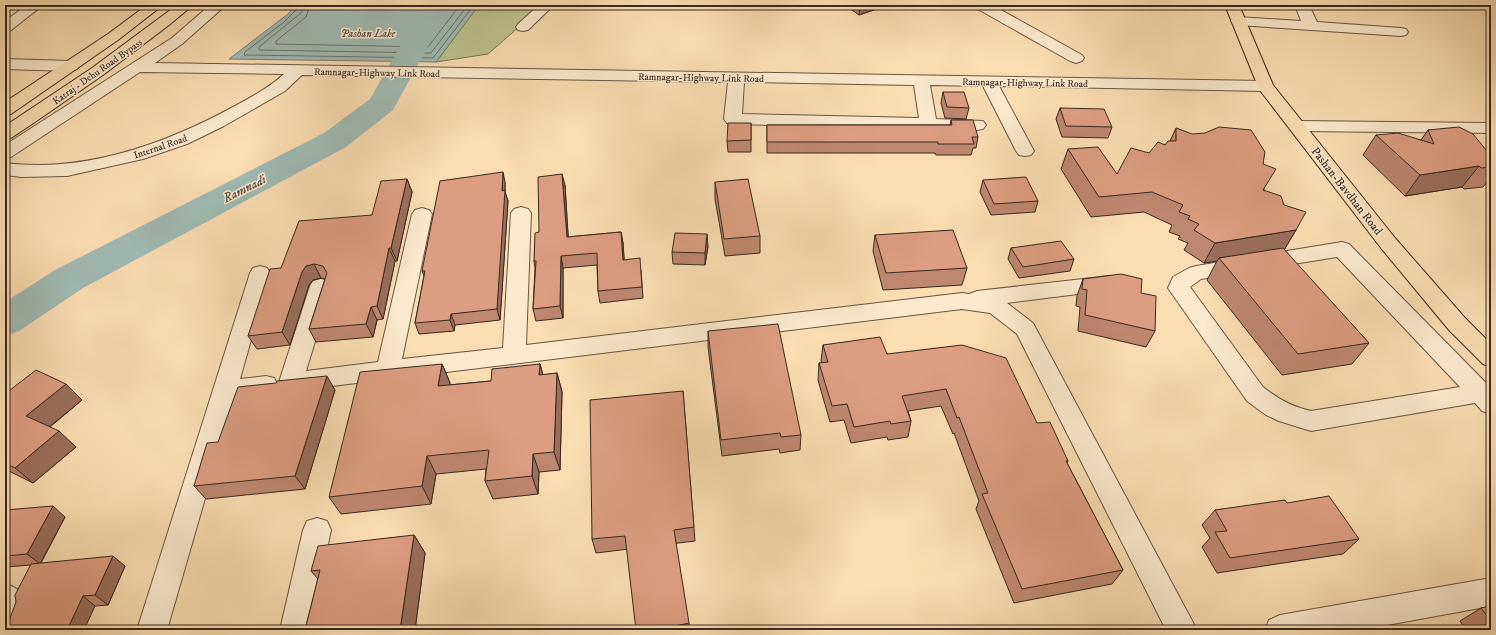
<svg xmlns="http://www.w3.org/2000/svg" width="1496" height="635" viewBox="0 0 1496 635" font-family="'IM FELL DW Pica',serif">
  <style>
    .green { fill: #bcc28f; stroke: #7a7657 }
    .water { fill: #a0bab4; stroke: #768078 }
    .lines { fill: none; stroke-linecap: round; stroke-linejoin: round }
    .shore { stroke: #6c726a; stroke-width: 1 }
    .river { fill: #a0bab4; fill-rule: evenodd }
    .minor-casing { stroke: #695644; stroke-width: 2 }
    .major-casing { stroke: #38291f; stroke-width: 2 }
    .highway-casing { stroke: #38291f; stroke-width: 2 }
    .minor { fill: #fce9ce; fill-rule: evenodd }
    .major { fill: #fbddb3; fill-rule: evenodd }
    .highway { fill: #fbddb3; fill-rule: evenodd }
    .wall { fill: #bd8770; stroke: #38291f }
    .shaded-wall { fill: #9a6e5b; stroke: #38291f }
    .building { fill: #dc9d82; stroke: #38291f }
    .labels { text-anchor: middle; stroke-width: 3; stroke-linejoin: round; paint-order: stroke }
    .far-street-label { font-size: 10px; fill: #38291f; stroke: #fce9ce }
    .far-water-label { font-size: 11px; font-style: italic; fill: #524d44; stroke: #fce9ce }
    .street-label { font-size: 12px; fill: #38291f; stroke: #fce9ce }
    .water-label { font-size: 13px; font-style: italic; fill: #524d44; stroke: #fce9ce }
  </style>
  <rect width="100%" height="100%" fill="#fbddb3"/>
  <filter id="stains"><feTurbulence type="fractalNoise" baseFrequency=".005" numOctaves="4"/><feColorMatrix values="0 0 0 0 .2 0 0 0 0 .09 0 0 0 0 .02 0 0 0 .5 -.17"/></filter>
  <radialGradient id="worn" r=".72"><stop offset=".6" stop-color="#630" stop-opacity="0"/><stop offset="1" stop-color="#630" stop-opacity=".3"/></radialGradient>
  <polygon class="green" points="479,5 544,5 488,54 436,62"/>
  <polygon class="water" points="296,5 479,5 436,62 229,59 288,14"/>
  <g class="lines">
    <g class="shore">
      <polyline points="299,5 297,9 284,22 245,52 244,55 433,58 474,5"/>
      <polyline points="304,5 301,13 259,47 259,50 431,53 468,5"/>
      <polyline points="310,5 306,17 276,41 276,44 428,47 460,5"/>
    </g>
    <polygon class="river" points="419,5 445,5 436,32 393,110 346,147 83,288 19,331 5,336 5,302 55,270 324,133 370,99 408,32"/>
    <defs>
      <g id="minor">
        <polygon points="27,5 43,5 10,31 5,32 5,21"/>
        <path d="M210 5H226L182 44 155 63 1265 81 1271 83 1273 86 1271 89 1265 91 999 86 1034 151 1031 155 1025 156 1019 155 1016 151 983 86 930 85 936 119 983 121 986 125 983 129 977 130 733 124 727 123 724 119 728 82 302 75 285 91 224 126 187 144 143 159 67 176 21 177 5 175V163C85 173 165 144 233 107 251 97 269 88 284 74L140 72 11 157 5 158V145L172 38ZM744 82 914 85 919 118 742 114Z"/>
        <polygon points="539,5 554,5 528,30 523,31 518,30 516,27 518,24"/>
        <polygon points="974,5 992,5 1082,55 1084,58 1082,61 1076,63 1070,61 976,8"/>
        <polygon points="1295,5 1309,5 1317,22 1401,28 1406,29 1408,32 1406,35 1401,36 1238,25 1233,24 1231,21 1233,18 1238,17 1301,21"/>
        <polygon points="5,59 71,61 77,63 79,66 77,69 71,71 5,69"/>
        <polygon points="1297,121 1491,123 1491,133 1297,131 1291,130 1288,126 1291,122"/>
        <polygon points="521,207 528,209 531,213 526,345 962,293 969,294 977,291 1110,276 1117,278 1121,283 1117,288 1110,290 1007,303 1033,323 1197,630 1166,630 1017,334 990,313 962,309 291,391 283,389 279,382 310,286 313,281 321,279 329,281 332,286 306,371 378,362 412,214 415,210 422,208 429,210 432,214 402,359 503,348 511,213 514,209"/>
        <path d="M1342 242 1349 244 1489 386 1491 388V414L1482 411 1475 403 1311 431 1279 421 1266 415 1247 401 1168 288 1173 277 1189 268 1196 266ZM1337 257 1460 387 1311 411C1292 407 1278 399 1263 387L1190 287 1201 279Z"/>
        <polygon points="260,266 267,268 270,273 240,379 266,376 274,378 278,385 274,392 266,394 234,398 167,630 137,630 250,273 253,268"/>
        <polygon points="317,518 327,521 331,530 310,630 280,630 303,530 307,521"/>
        <polygon points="1491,578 1491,606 1360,630 1265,630 1269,620 1280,615"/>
        <path d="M5 583 23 592C31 609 30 614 22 630H5Z"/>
      </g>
      <polygon id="major" points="1225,5 1239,5 1273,85 1395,238 1465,318 1491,344 1491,367 1483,364 1449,330 1381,248 1259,89"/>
      <g id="highway">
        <polygon points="147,5 163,5 118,40 11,114 5,115 5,102 108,34"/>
        <polygon points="177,5 193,5 169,25 103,75 35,122 11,138 5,139 5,126 92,68"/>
      </g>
    </defs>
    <use href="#minor" class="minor-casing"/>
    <use href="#major" class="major-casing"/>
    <use href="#highway" class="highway-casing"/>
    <use href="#minor" class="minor"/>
    <use href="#major" class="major"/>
    <use href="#highway" class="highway"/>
  </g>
  <g class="wall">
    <polygon points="845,5 888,5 859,15"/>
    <polygon points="943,92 969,108 966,119 945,118 941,103"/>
    <polygon points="1060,108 1112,127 1108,138 1062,137 1056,119"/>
    <polygon points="951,120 978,137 976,148 973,148 971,155 936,155 935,153 767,153 767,125 950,125"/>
    <polygon points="751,123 751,152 728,152 727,141"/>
    <polygon points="1176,128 1263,164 1264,191 1284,205 1296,230 1284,250 1369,343 1352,364 1282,375 1207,280 1217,261 1204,263 1184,250 1188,243 1178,239 1180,236 1169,232 1172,225 1144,212 1091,217 1061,169 1068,149 1117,174 1149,153 1165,145 1170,141"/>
    <polygon points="1428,130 1491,156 1491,177 1483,187 1464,189 1462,187 1405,196 1363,155 1376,135 1421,140"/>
    <polygon points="407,179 412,192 397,261 395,261 383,319 377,320 373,337 316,342 309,329 325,279 321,278 313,280 309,285 290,345 257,349 248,336 281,268 372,215"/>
    <polygon points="983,180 1038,201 1035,212 991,215 980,192"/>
    <polygon points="505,182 505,192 508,201 500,320 455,325 454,331 419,334 415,323 424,276 422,271"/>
    <polygon points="715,182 760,236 760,253 725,256 715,199"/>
    <polygon points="565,185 568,237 621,232 623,243 624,260 641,270 643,298 600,303 598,291 597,265 563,268 563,318 536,321 533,309 535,268 534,261 539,232"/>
    <polygon points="875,235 967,268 962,285 883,290 873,251"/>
    <polygon points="708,246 705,265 673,264 672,252"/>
    <polygon points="1011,248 1074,259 1070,271 1019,278 1008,259"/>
    <polygon points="1083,279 1141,293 1155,331 1146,347 1078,331 1080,307 1076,306 1077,296"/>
    <polygon points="708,331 801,435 800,450 780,453 779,449 722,456 708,347"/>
    <polygon points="823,345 887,354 1037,423 1068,461 1067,463 1123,570 1112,584 1014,603 976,509 979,501 954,433 953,434 941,406 908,411 911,421 908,437 888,440 887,437 851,443 844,420 830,422 818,380 819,363 822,363 821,361"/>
    <polygon points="442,364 450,383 449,385 491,381 540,364 543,375 557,373 562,392 560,470 539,472 538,494 493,499 485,481 486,469 436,474 431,504 341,514 329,497"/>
    <polygon points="335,390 305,489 206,499 194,486 218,442"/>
    <polygon points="683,391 695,541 596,553 592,539"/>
    <polygon points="5,394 82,400 50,427 76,447 33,483 5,469"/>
    <polygon points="1287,503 1359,539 1343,554 1217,573 1202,547 1210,538 1202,525 1215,510"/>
    <polygon points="5,510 65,517 41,563 125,566 108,605 95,606 9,621 12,616 31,565 5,567"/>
    <polygon points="414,535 425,553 415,630 305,630 318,579 311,571"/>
    <polygon points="1491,606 1491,630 1466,630 1460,621 1481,608"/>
  </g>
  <g class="shaded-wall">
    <polygon points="860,5 888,5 859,15"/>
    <polygon points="1479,166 1462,187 1405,196 1420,175"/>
    <polygon points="503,172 505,182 505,192 508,201 500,320 497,309"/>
    <polygon points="562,174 565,185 569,249 567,237"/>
    <polygon points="407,179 412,192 397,261 391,248"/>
    <polygon points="1296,230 1284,250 1219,258 1217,261 1204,263 1215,243"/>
    <polygon points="621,232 623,243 625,271 623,260"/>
    <polygon points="707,234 708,246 705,265 705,253"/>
    <polygon points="389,248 395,261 383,319 377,306"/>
    <polygon points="561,256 563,268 563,318 560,306"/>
    <polygon points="314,264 321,278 313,280 309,285 290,345 282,332 302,272 306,266"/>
    <polygon points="371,307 377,320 373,337 366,324"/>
    <polygon points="451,314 455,325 454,331 450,320"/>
    <polygon points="442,364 450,383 446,405 438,386"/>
    <polygon points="540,364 545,383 539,375"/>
    <polygon points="557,373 562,392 560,470 554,452"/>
    <polygon points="327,376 335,390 305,489 295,476"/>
    <polygon points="66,384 82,400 43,432 26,416"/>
    <polygon points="59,431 76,447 33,483 15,468"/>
    <polygon points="533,454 539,472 538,494 532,476"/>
    <polygon points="427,456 436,474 431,504 422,486"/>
    <polygon points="53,506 65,517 40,564 27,554"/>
    <polygon points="414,535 425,553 415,630 400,630"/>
    <polygon points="113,556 125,566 108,605 95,595"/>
    <polygon points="83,596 95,606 84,630 67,630"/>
    <polygon points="689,623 690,630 656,630"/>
  </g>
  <g class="building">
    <polygon points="943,92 964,92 969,108 947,107"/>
    <polygon points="1060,108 1104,109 1112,127 1066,126"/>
    <polygon points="951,120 973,120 978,137 972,137 974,144 938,144 938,142 767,142 767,125 952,125"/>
    <polygon points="728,123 751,123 751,140 727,141"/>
    <polygon points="1219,127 1251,130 1265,152 1263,164 1276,169 1263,190 1281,196 1284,205 1306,212 1296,230 1215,243 1194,230 1199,224 1188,219 1190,216 1179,212 1183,205 1152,192 1099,197 1068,149 1098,147 1117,174 1131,148 1149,153 1158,142 1165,145 1168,141 1176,141 1176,128 1192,134 1205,133"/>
    <polygon points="1459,127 1473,134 1491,156 1491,167 1481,168 1479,166 1420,175 1376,135 1398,133 1434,144 1428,130"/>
    <polygon points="503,172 502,191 505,190 497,309 451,314 450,320 415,323 425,271 422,271 440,181"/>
    <polygon points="562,174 567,237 621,232 623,260 640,258 642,287 598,291 597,253 561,256 560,306 533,309 536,261 534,261 535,233 539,232 538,177"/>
    <polygon points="1026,177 1038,201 994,204 983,180"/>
    <polygon points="407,179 391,248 389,248 377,306 371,307 366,324 309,329 327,273 323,266 314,264 306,266 302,272 282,332 248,336 270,269 281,268 299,221 372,215 381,181"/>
    <polygon points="748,179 760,236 724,239 715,182"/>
    <polygon points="953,230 967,268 886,273 875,235"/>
    <polygon points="675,233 707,234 705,253 672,252"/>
    <polygon points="1061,241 1074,259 1023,267 1011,248"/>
    <polygon points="1283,248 1369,343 1298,354 1219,258"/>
    <polygon points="1121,274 1142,279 1141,293 1156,296 1155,331 1085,315 1087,290 1082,289 1083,279"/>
    <polygon points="778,324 801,435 781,437 780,433 721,440 708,331"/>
    <polygon points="880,337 887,354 962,345 1006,358 1037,423 1050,422 1068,461 1066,461 1123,570 1022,589 982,494 988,493 959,417 957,418 946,389 902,396 911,421 891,424 890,421 854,427 847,404 832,406 819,363 828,362 823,345"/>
    <polygon points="442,364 438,386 491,381 492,369 540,364 539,375 557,373 554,452 533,454 532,476 485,481 489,450 427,456 422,486 329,497 360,372"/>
    <polygon points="36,370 66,384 26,416 59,431 15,468 5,463 5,394"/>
    <polygon points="327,376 295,476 194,486 207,443 218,442 238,387 276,383 277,381"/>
    <polygon points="683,391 694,527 674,530 689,623 656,630 636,630 625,536 592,539 590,400"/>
    <polygon points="1329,496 1359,539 1230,558 1215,532 1227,531 1215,510 1285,500 1287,503"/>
    <polygon points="53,506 27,554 5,556 5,510"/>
    <polygon points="414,535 400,630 305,630 320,570 311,571 318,546"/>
    <polygon points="113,556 95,595 83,596 67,630 5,630 5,624 6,622 9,621 16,602 15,595 31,564"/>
    <polygon points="1491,606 1491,621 1481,608"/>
  </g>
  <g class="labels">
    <g class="far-street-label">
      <text transform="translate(97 71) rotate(-35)" y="4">Katraj - Dehu Road Bypass</text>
      <text transform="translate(377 72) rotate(1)" y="4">Ramnagar-Highway Link Road</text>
      <text transform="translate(701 77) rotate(1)" y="4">Ramnagar-Highway Link Road</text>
      <text transform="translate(1025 82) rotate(1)" y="4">Ramnagar-Highway Link Road</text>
      <text transform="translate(160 146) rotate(-19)" y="4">Internal Road</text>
    </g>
    <g class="far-water-label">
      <text x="368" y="37">Pashan Lake</text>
    </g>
    <g class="street-label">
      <text transform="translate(1347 191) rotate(52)" y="4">Pashan-Bavdhan Road</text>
    </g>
    <g class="water-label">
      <text transform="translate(244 188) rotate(-27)" y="5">Ramnadi</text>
    </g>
  </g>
  <rect width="1496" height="635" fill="none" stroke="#fbddb3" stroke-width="20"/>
  <rect x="6" y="6" width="1484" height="623" fill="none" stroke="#38291f" stroke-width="2"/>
  <rect x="10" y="10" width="1476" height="615" fill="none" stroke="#38291f"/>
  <rect width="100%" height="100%" filter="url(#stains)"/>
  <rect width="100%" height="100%" fill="url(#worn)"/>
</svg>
